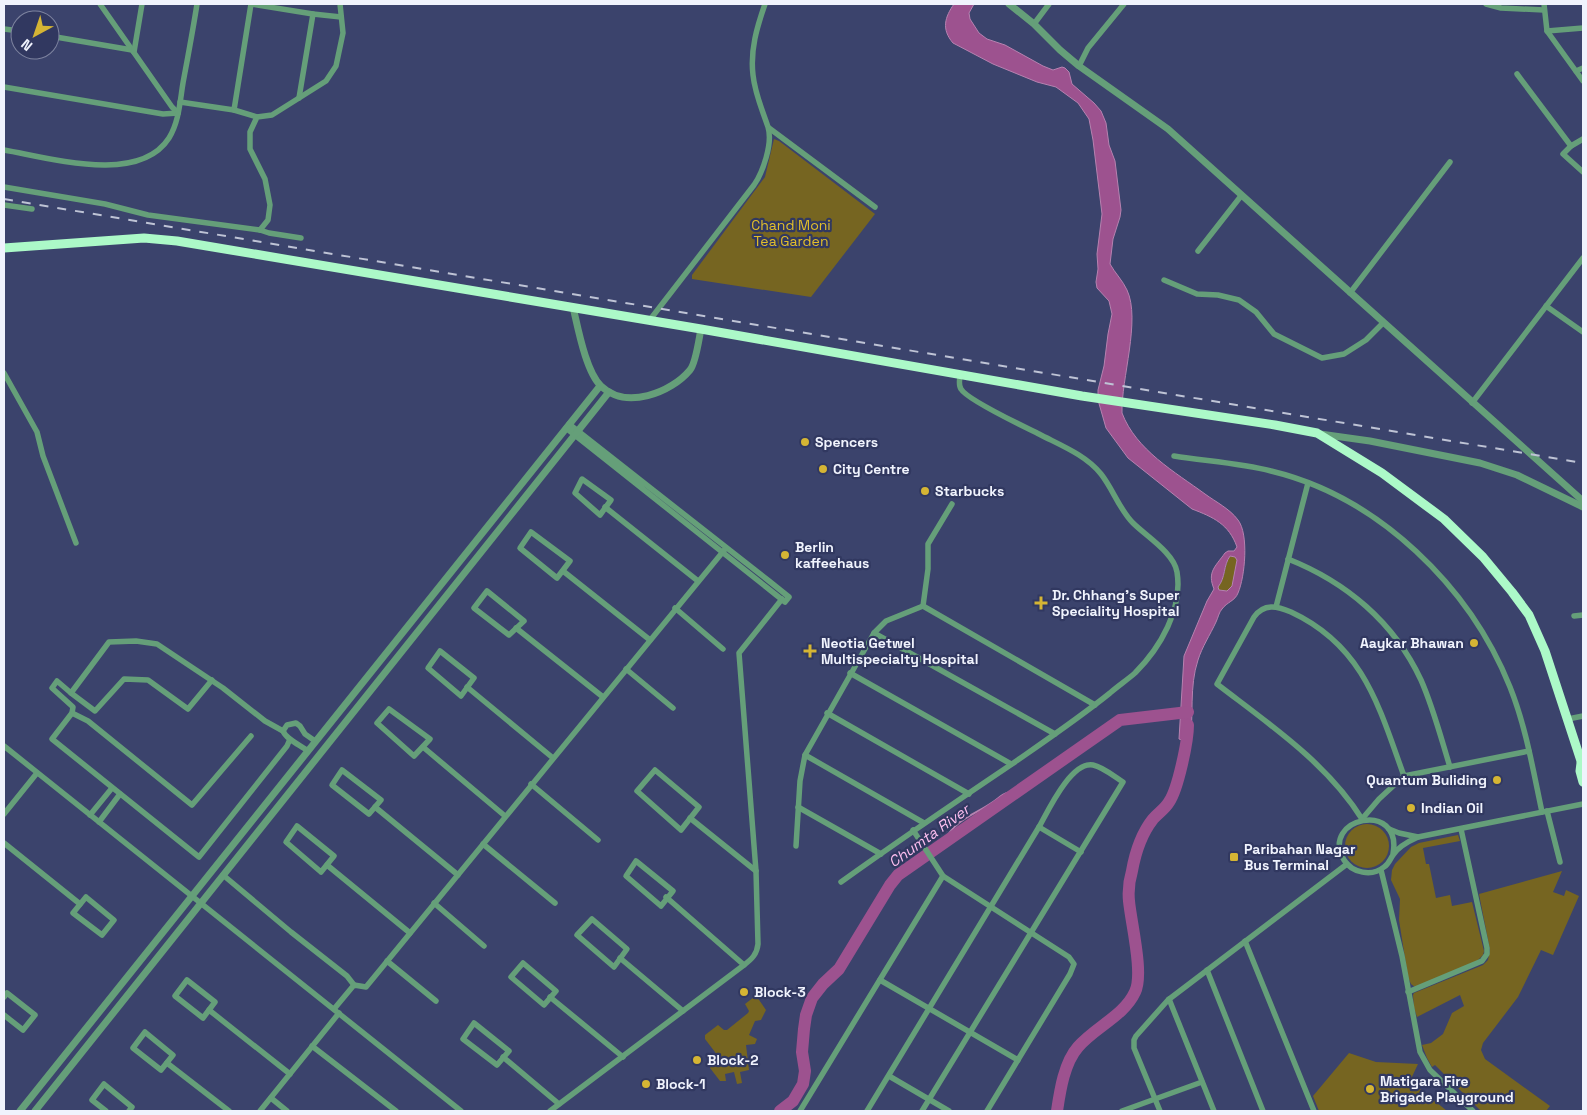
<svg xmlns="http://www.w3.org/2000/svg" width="1587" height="1115" viewBox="0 0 1587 1115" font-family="'Space Grotesk',sans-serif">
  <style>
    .green { fill: #766521 }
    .water { fill: #9d528f; stroke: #b682b0; fill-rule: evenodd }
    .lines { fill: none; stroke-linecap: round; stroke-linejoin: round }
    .stream { stroke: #b682b0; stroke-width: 2 }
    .river { stroke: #9d528f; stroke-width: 12 }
    .minor { stroke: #659f79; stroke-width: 5.5 }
    .tertiary { stroke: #659f79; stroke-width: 7 }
    .trunk { stroke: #acf9c8; stroke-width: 9 }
    .rail { stroke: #bec3d5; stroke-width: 2; stroke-dasharray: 9 9; stroke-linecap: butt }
    .poi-dot { fill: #d5b534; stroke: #313860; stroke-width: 2 }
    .labels { text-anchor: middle; stroke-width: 4.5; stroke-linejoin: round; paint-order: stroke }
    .park-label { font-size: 14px; fill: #e3bf2a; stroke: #313860 }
    .poi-label { font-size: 14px; font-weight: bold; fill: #f0f3fd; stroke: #313860; text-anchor: start }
    .water-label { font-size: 15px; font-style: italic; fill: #fdbff0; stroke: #313860 }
  </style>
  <rect width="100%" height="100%" fill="#3b436c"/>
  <g class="green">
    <polygon points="774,139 779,141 875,214 811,297 692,279 692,275 765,177"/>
    <path d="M1230 556 1235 557 1237 560 1232 586 1227 591 1219 590 1218 587C1226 577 1224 566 1230 556Z"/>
    <circle cx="1367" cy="846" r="22"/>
    <polygon points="1458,835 1460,841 1423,848 1426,864 1429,864 1436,898 1450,895 1452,906 1472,902 1484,951 1483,955 1477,961 1415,987 1411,984 1408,977 1399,920 1400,899 1391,880 1392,870 1395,864 1411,847 1419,843"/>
    <polygon points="1562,871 1553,892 1564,896 1566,890 1579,896 1553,955 1541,950 1518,997 1483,1043 1481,1050 1485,1059 1550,1106 1546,1111 1481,1111 1435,1065 1432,1067 1427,1058 1422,1045 1431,1043 1443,1034 1452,1013 1464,1006 1460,995 1417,1017 1414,1008 1413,995 1414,993 1483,965 1488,960 1490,950 1479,894"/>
    <polygon points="754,997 757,997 766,1010 761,1020 755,1021 749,1035 757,1039 755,1044 746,1045 749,1070 740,1072 742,1083 737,1084 734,1072 725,1074 726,1081 720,1081 710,1068 711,1063 717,1059 718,1056 705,1039 705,1035 718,1025 724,1030 727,1030 748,1013 749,1011 745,1004"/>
    <polygon points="1349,1053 1376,1062 1418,1064 1410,1081 1447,1111 1319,1111 1313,1096"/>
  </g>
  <path class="water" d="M954 4H974L969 13 970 19 979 33 987 39 1005 45 1043 66 1053 70 1062 67 1065 68 1069 72 1072 84 1094 103 1101 111 1106 123 1109 145 1115 161 1121 210 1120 217 1113 239 1110 264C1115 273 1123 281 1127 290 1141 320 1121 379 1122 413 1136 450 1175 472 1205 494 1216 502 1230 509 1238 520 1249 534 1245 577 1238 593 1235 601 1227 602 1222 609 1219 612 1218 618 1216 622 1210 635 1202 647 1198 660 1189 687 1194 715 1190 743L1179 739 1184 656 1207 601 1214 589C1207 572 1215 567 1225 553L1228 551H1234L1237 547C1229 524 1213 517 1192 509L1128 458 1106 428 1098 400V390L1104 366 1108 334 1112 314 1109 301 1097 288 1096 282 1098 269 1097 254 1102 214 1093 140 1089 119 1078 103 1056 87 1037 82 993 64 953 43C941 29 945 17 954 4ZM1230 556 1235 557 1237 560 1232 586 1227 591 1219 590 1218 587C1226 577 1223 566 1230 556Z"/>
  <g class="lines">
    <path class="stream" d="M944 842C956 818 973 816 993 802 1002 796 1005 790 1018 793"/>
    <g class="river">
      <polyline points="780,1111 793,1101 803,1084 805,1071 802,1052 804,1029 806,1015 812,998 823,984 839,969 890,885 898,875 1120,720 1188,712"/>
      <path d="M1057 1111C1060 1091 1064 1063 1078 1047 1095 1027 1124 1016 1135 992 1144 974 1131 923 1129 901 1128 891 1129 881 1132 871 1135 854 1142 833 1153 819 1158 813 1165 809 1169 802 1178 789 1188 741 1188 725"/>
    </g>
    <g class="minor">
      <polyline points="100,4 172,107 178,113"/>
      <polyline points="251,4 313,14 341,17"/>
      <polyline points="1486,4 1501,8 1544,10"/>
      <polyline points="1544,4 1547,31 1583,81"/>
      <polyline points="1034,24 1049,4"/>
      <polyline points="4,29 20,31"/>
      <polyline points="1547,31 1583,28"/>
      <polyline points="50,36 132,50"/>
      <polyline points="134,52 142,4"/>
      <polyline points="1079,66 1088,48 1124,4"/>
      <polyline points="1576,71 1583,68"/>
      <polyline points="1517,74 1571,146"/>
      <polyline points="4,87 163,114 178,113"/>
      <polyline points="299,98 313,14"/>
      <polyline points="180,102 234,110 251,4"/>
      <polyline points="234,110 257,117"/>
      <polyline points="769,128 875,207"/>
      <polyline points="1583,139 1571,146 1563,154 1583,172"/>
      <path d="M4 150C50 158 139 185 169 138 179 122 180 101 183 83 188 56 193 30 197 4"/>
      <polyline points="4,187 105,204 148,215 260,230 269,233 301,238"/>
      <polyline points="4,205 32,209"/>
      <polyline points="260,230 268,220 270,205 265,179 250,149 250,132 257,117 272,115 326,81 336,66 343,33 340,4"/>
      <polyline points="1198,251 1241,196"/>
      <polyline points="1164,280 1197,294 1218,295 1239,300 1256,312 1274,334 1322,358 1344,354 1366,340 1383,323"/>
      <polyline points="1350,293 1450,162"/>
      <polyline points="1546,306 1583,332"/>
      <path d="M649 321 754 185C763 172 773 143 768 127 762 109 755 94 753 75 750 50 757 27 765 4"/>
      <polyline points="4,373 37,432 43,456 76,543"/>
      <polyline points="1472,403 1583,258"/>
      <polyline points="566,428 785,602 789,597 769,581 569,424"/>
      <path d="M1174 456C1205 461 1240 463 1271 471 1379 497 1470 587 1510 687 1526 727 1533 770 1542 812"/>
      <polygon points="582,479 611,500 600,515 575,493"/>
      <polyline points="605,507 698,581"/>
      <polygon points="531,532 570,561 557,578 520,548"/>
      <path d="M1288 559C1346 582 1394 622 1421 680 1433 707 1441 738 1450 767"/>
      <polyline points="563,571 650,640"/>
      <polygon points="487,591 524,621 509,635 474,608"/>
      <polyline points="923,606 1095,705"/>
      <polyline points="923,606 928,569 928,544 952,504"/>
      <polyline points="1276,607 1308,483"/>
      <polyline points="675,608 723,649"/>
      <polyline points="1574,616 1583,615"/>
      <polyline points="516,628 603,697"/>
      <polyline points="874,633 1055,734"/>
      <polygon points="440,651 474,678 461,696 428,668"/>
      <polyline points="626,669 673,708"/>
      <polyline points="850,673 1011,764"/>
      <polyline points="467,687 553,758"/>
      <polyline points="71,693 95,711 124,679 148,680 188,709 212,680"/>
      <polygon points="389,709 430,739 414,756 377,723"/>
      <polyline points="72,713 88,721 192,805 251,736"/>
      <polyline points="827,713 969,794"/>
      <polyline points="1568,719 1583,716"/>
      <polyline points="283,731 287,725 296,723 300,726 305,734 315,741"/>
      <path d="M290 739 287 746 199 857 52 739 72 713 73 707 52 688 57 681 71 693 109 642 136 641 157 644 223 688 265 721 283 731C286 739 300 745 308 751"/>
      <polyline points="4,746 461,1111"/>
      <polyline points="423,747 505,816"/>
      <polyline points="805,755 924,823"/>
      <polygon points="342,770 381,800 369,814 332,785"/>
      <polygon points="655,770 699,807 681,830 637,791"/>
      <path d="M1404 776C1379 707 1364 646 1291 612 1277 606 1264 603 1254 617L1217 684C1269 724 1327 763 1362 819L1379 799 1404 776 1529 751"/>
      <polyline points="531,784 598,840"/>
      <polyline points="375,807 458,875"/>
      <polyline points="798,807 881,854"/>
      <polyline points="1547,811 1560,862"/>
      <polyline points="4,814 37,773"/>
      <polyline points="90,815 112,788"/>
      <polyline points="690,818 756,871"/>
      <polyline points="99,822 120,794"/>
      <polygon points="297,826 334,856 321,872 286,842"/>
      <polyline points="1039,827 1081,852"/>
      <polyline points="1389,829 1399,833 1418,837"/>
      <polyline points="913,830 943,876 1069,957 1074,964 1070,974 987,1111"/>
      <polyline points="4,843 80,904"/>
      <polyline points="483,844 555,903"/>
      <polyline points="796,846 800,781 805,755 874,633 886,621 923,606"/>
      <path d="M1393 854C1403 799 1319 818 1344 860 1352 873 1372 877 1384 867 1389 864 1390 859 1393 855 1398 847 1409 841 1418 837L1583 804"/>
      <polygon points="636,861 673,891 661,906 626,876"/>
      <polyline points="327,865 410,933"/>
      <polyline points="1381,870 1402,956 1420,1052 1430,1070 1473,1111"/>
      <polyline points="223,875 291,932 347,976 354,985"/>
      <path d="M841 882C897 842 954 803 1012 764 1045 741 1079 718 1110 693 1118 686 1127 680 1135 673 1160 648 1183 609 1177 572 1174 553 1146 536 1133 523 1119 509 1113 489 1101 474 1086 455 1060 445 1039 434 1025 427 967 400 961 389 958 385 960 379 960 374"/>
      <polygon points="86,897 114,920 102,935 73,913"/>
      <polyline points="666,897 744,965"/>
      <polyline points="434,903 484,946"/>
      <polygon points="592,919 627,949 614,967 577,935"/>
      <polyline points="1245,941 1314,1111"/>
      <polyline points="620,958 683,1011"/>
      <polyline points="387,961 436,1001"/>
      <polygon points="523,963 556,991 544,1005 511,977"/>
      <polyline points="1207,970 1263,1111"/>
      <polygon points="187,980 215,1002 203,1018 175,996"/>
      <polyline points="880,980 1018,1060"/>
      <polyline points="1408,992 1482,961 1487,954 1487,948 1461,829"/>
      <polyline points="4,997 7,993 35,1015 23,1030 4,1015"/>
      <polyline points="550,997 623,1057"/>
      <polyline points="1169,999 1214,1111"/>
      <polyline points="334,1009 354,985 366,987 726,548"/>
      <polyline points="209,1010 290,1074"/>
      <polygon points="474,1023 509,1051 497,1065 463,1039"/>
      <polygon points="145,1032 173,1055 161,1070 133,1048"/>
      <polyline points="312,1046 396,1111"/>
      <polyline points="503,1057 559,1104"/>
      <polyline points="167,1063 229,1111"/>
      <polyline points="889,1076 949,1111"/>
      <polyline points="271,1098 287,1111"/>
      <polyline points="106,1111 92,1100 104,1084 132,1107 129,1111"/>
      <polyline points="260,1111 339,1013"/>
      <path d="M550 1111 744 965C752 959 757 954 758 944L756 871 739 653 782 599"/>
      <polyline points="800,1111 943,876"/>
      <path d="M867 1111 1039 827C1048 811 1071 761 1093 765 1103 767 1115 777 1123 782L922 1111"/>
      <polyline points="1122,1111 1202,1082"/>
      <polyline points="1160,1111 1134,1048 1134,1040 1136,1036 1168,1000 1347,864"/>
    </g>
    <g class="tertiary">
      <polyline points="1009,4 1034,24 1060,50 1079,66 1168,129 1583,501"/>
      <path d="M573 307C578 328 586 372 601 386 626 410 671 393 690 370 696 363 699 338 701 329"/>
      <polyline points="1320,434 1370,441 1480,463 1517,475 1583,507"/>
      <polyline points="20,1111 600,386"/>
      <polyline points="35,1111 609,392"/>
    </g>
    <g class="trunk">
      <polyline points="4,248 144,238 177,241 701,329 1082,396 1275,425 1317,433 1382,473 1444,519 1483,557 1512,592 1529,615 1545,651 1583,767"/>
      <polyline points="1581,763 1580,771 1583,782"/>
    </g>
    <polyline class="rail" points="4,199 1583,463"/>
  </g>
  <g class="poi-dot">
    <circle cx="805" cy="442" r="5"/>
    <circle cx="823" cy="469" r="5"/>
    <circle cx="925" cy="491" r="5"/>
    <circle cx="785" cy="555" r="5"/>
    <path d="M1038.5 595.5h5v5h5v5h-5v5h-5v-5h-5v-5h5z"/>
    <circle cx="1474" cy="643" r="5"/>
    <path d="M807.5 643.5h5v5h5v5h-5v5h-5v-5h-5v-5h5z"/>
    <circle cx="1497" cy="780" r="5"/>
    <circle cx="1411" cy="808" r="5"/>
    <rect x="1229" y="852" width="10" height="10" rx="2.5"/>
    <circle cx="744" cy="992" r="5"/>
    <circle cx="697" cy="1060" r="5"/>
    <circle cx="646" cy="1084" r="5"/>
    <circle cx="1370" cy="1089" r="5"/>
  </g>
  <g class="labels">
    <g class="park-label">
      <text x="791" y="230">Chand Moni<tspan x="791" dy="16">Tea Garden</tspan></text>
    </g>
    <g class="poi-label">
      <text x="815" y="447">Spencers</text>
      <text x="833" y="474">City Centre</text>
      <text x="935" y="496">Starbucks</text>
      <text x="795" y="552">Berlin<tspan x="795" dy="16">kaffeehaus</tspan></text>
      <text x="1052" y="600">Dr. Chhang's Super<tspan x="1052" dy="16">Speciality Hospital</tspan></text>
      <text x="821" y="648">Neotia Getwel<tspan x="821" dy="16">Multispecialty Hospital</tspan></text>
      <text x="1464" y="648" text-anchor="end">Aaykar Bhawan</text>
      <text x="1487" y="785" text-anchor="end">Quantum Buliding</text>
      <text x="1421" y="813">Indian Oil</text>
      <text x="1244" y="854">Paribahan Nagar<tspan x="1244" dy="16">Bus Terminal</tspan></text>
      <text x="754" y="997">Block-3</text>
      <text x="707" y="1065">Block-2</text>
      <text x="1380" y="1086">Matigara Fire<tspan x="1380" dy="16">Brigade Playground</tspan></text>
      <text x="656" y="1089">Block-1</text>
    </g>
    <g class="water-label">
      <text transform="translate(929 836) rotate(-36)" y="5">Chumta River</text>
    </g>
  </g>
  <rect width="1587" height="1115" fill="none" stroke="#f0f3fd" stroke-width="10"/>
  <g transform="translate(35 35) rotate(220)"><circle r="24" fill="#313860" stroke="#7d839f"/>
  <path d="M0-4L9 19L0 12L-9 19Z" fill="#d5b534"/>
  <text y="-8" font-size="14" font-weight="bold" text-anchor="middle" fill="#f0f3fd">N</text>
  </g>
</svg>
